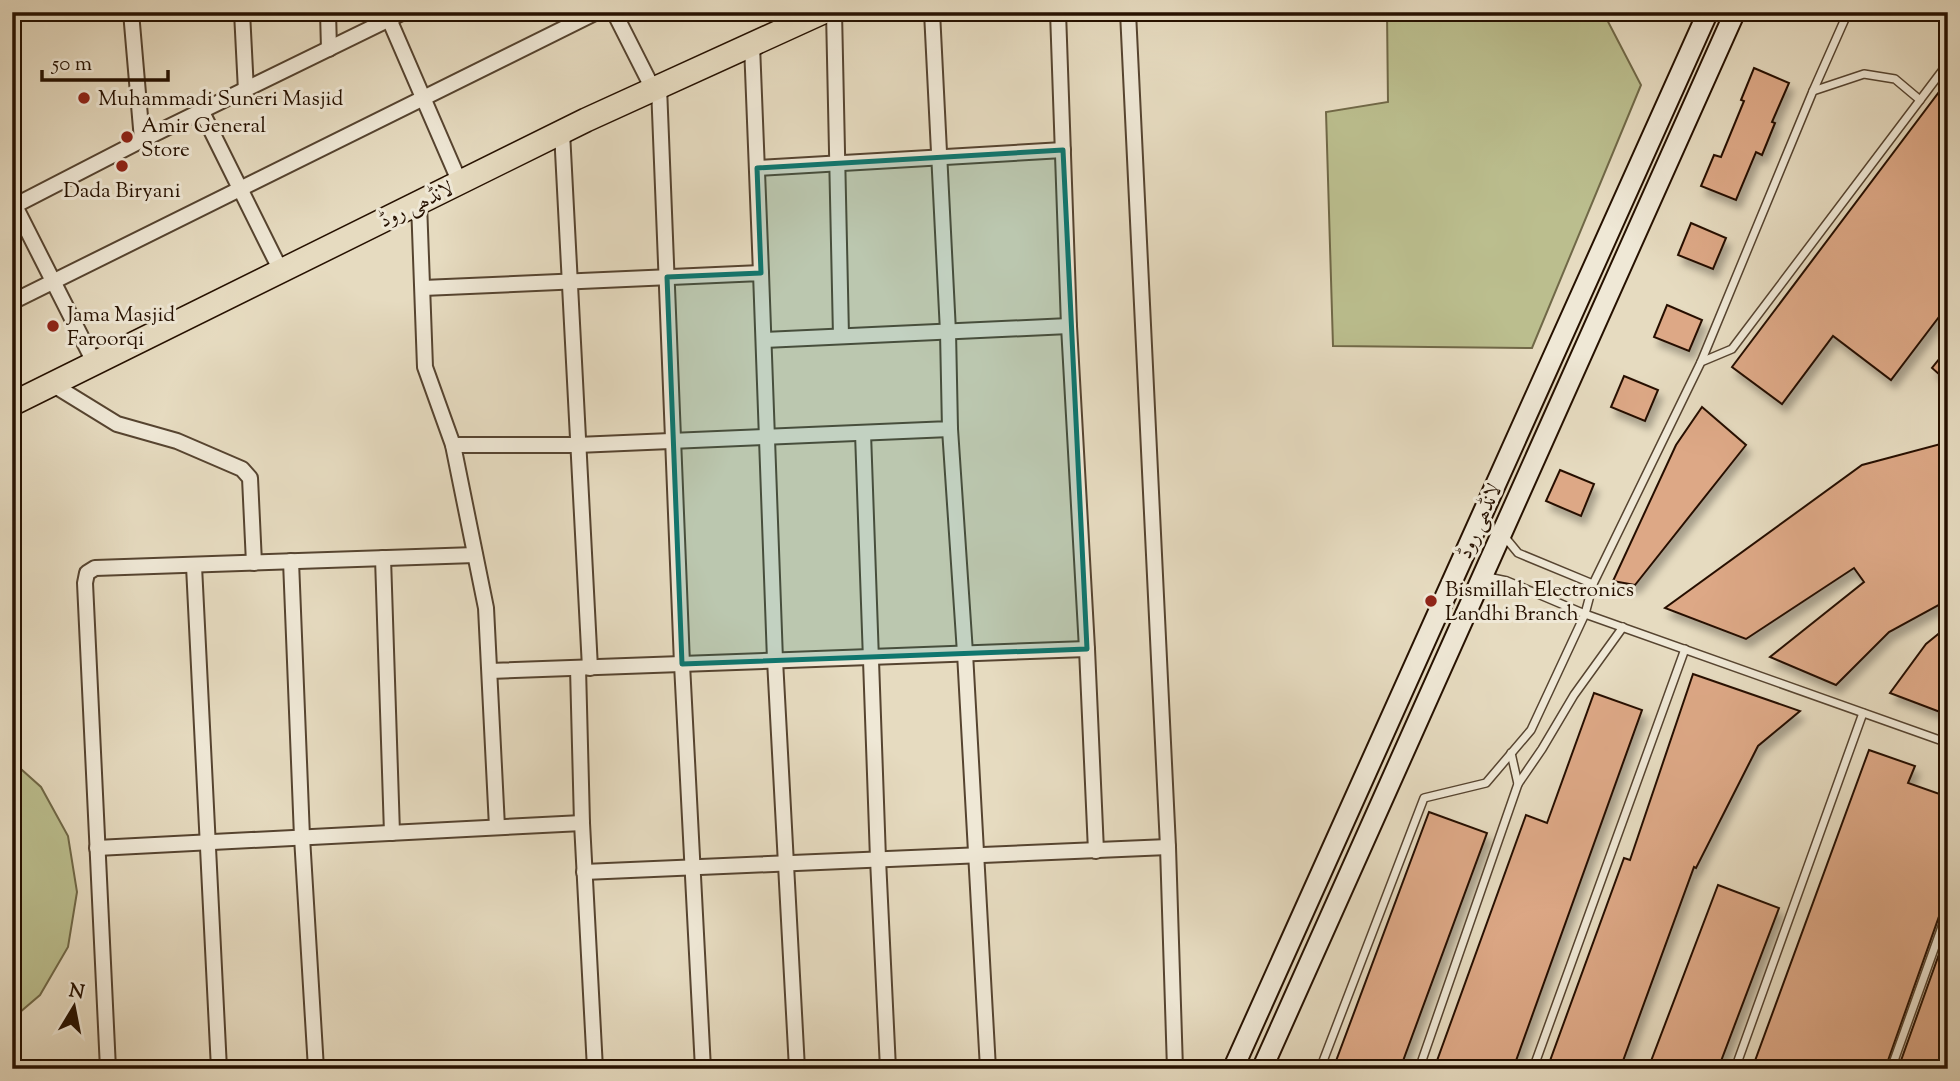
<svg xmlns="http://www.w3.org/2000/svg" width="1960" height="1081" viewBox="0 0 1960 1081" font-family="'Sorts Mill Goudy',Amiri,serif">
  <style>
    .green { fill: #bbbe8e; stroke: #706847; stroke-width: 2 }
    .building { fill: #dda886; stroke: #261100; stroke-width: 2; filter: url(#shadow) }
    .lines { fill: none; stroke-linecap: round; stroke-linejoin: round }
    .lane-casing { stroke: #564430; stroke-width: 10 }
    .street-casing { stroke: #564430; stroke-width: 18 }
    .secondary-casing { stroke: #261100; stroke-width: 23 }
    .primary-casing { stroke: #261100; stroke-width: 26 }
    .lane { stroke: #efe8d6; stroke-width: 7 }
    .street { stroke: #efe8d6; stroke-width: 14 }
    .secondary { stroke: #efe8d6; stroke-width: 19 }
    .primary { stroke: #e6dbc0; stroke-width: 23 }
    .marked { fill: #0f766e; fill-opacity: 0.2; stroke: #0f766e; stroke-width: 5; stroke-linejoin: round }
    .poi-dot { fill: #8f2418; stroke: #efe8d6; stroke-width: 2.5 }
    .labels { text-anchor: middle; stroke-width: 6; stroke-linejoin: round; paint-order: stroke }
    .poi-label { font-size: 21px; fill: #261100; stroke: #efe8d6; text-anchor: start }
    .street-label { font-size: 21px; fill: #261100; stroke: #efe8d6 }
  </style>
  <defs>
    <filter id="shadow"><feDropShadow dx="4.5" dy="8" stdDeviation="3.5" flood-color="#0004"/></filter>
  </defs>
  <rect width="100%" height="100%" fill="#e6dbc0"/>
  <filter id="stains"><feTurbulence type="fractalNoise" baseFrequency=".00286" numOctaves="4"/><feColorMatrix values="0 0 0 0 .2 0 0 0 0 .09 0 0 0 0 .02 0 0 0 .5 -.17"/></filter>
  <radialGradient id="worn" r=".72"><stop offset=".6" stop-color="#630" stop-opacity="0"/><stop offset="1" stop-color="#630" stop-opacity=".3"/></radialGradient>
  <g class="green">
    <polygon points="1387,12 1603,12 1641,85 1532,348 1333,346 1326,112 1388,102"/>
    <polygon points="12,761 41,787 68,836 77,892 68,947 40,995 12,1019"/>
  </g>
  <g class="building">
    <polygon points="1754,68 1789,83 1772,122 1775,123 1762,155 1756,152 1736,200 1701,186 1714,155 1721,157 1744,101 1741,100"/>
    <polygon points="1948,80 1948,305 1891,380 1833,336 1782,404 1732,367"/>
    <polygon points="1691,223 1726,238 1713,269 1678,255"/>
    <polygon points="1667,305 1702,320 1689,351 1654,337"/>
    <polygon points="1948,348 1948,382 1932,368"/>
    <polygon points="1624,376 1658,390 1645,421 1611,407"/>
    <polygon points="1702,407 1746,445 1635,585 1613,581 1676,445"/>
    <polygon points="1948,442 1948,600 1889,632 1836,685 1770,657 1864,582 1854,568 1746,639 1665,608 1862,465"/>
    <polygon points="1560,470 1594,484 1581,516 1546,501"/>
    <polygon points="1948,626 1948,715 1890,693 1926,644"/>
    <polygon points="1693,674 1800,711 1758,746 1696,868 1694,867 1620,1069 1547,1069 1624,858 1630,860"/>
    <polygon points="1594,693 1642,710 1513,1069 1434,1069 1526,815 1547,823"/>
    <polygon points="1869,750 1915,766 1908,783 1948,797 1948,904 1942,908 1885,1069 1752,1069"/>
    <polygon points="1429,812 1487,833 1400,1069 1333,1069"/>
    <polygon points="1718,885 1779,908 1718,1069 1648,1069"/>
    <polygon points="1948,929 1948,1069 1898,1069"/>
  </g>
  <g class="lines">
    <defs>
      <g id="lane">
        <polyline points="1813,91 1848,12"/>
        <polyline points="1701,362 1813,91 1864,74 1895,79 1920,100"/>
        <polyline points="1504,536 1518,553 1593,584"/>
        <polyline points="1483,576 1507,581 1585,614 1948,743"/>
        <polyline points="1518,784 1542,749 1574,695 1623,627"/>
        <polyline points="1320,1069 1424,798 1486,783 1531,730 1585,614 1593,584 1701,362 1732,349 1948,63"/>
        <polyline points="1419,1069 1518,784 1511,753"/>
        <polyline points="1533,1069 1685,649"/>
        <polyline points="1735,1069 1863,713"/>
        <polyline points="1891,1069 1948,910"/>
      </g>
      <g id="street">
        <polyline points="131,12 142,140"/>
        <polyline points="242,12 246,91"/>
        <polyline points="328,12 329,49"/>
        <polyline points="614,12 653,89"/>
        <polyline points="834,12 841,336"/>
        <polyline points="1058,12 1069,326 1087,649 1096,851"/>
        <polyline points="1128,12 1168,847 1175,1069"/>
        <polyline points="389,19 460,183"/>
        <polyline points="752,45 761,273"/>
        <polyline points="659,87 682,664 703,1069"/>
        <polyline points="202,112 281,271"/>
        <polyline points="562,132 590,668"/>
        <polyline points="757,168 1063,150"/>
        <polyline points="12,190 15,206 95,364"/>
        <polyline points="419,203 425,367 453,445 486,608 497,827"/>
        <polyline points="12,207 142,140 404,12"/>
        <polyline points="423,288 761,273 775,660 797,1069"/>
        <polyline points="12,302 597,12"/>
        <polyline points="764,340 1069,326"/>
        <polyline points="52,384 117,424 177,441 242,469 250,478 254,563"/>
        <polyline points="950,429 965,653 988,1069"/>
        <polyline points="863,433 878,859 888,1069"/>
        <polyline points="453,445 577,445 950,429 948,332 932,12"/>
        <polyline points="383,558 392,833"/>
        <polyline points="291,561 302,837 316,1069"/>
        <polyline points="194,566 219,1069"/>
        <polyline points="578,668 582,823 595,1069"/>
        <polyline points="490,671 1087,649"/>
        <polyline points="97,848 582,823"/>
        <polyline points="584,872 1168,847"/>
        <polyline points="108,1069 85,583 87,573 95,568 475,555"/>
      </g>
      <g id="secondary">
        <polyline points="1233,1069 1708,12"/>
        <polyline points="1262,1069 1735,12"/>
      </g>
      <polyline id="primary" points="12,404 586,120 823,12"/>
    </defs>
    <use href="#lane" class="lane-casing"/>
    <use href="#street" class="street-casing"/>
    <use href="#secondary" class="secondary-casing"/>
    <use href="#primary" class="primary-casing"/>
    <use href="#lane" class="lane"/>
    <use href="#street" class="street"/>
    <use href="#secondary" class="secondary"/>
    <use href="#primary" class="primary"/>
  </g>
  <path class="marked" d="M1063 150 1087 649 682 664 667 277 761 273 757 168Z"/>
  <g class="poi-dot">
    <circle cx="84" cy="98" r="7"/>
    <circle cx="127" cy="137" r="7"/>
    <circle cx="122" cy="166" r="7"/>
    <circle cx="53" cy="326" r="7"/>
    <circle cx="1431" cy="601" r="7"/>
  </g>
  <g class="labels">
    <g class="poi-label">
      <text x="98" y="105">Muhammadi Suneri Masjid</text>
      <text x="141" y="132">Amir General<tspan x="141" dy="24">Store</tspan></text>
      <text x="122" y="197" text-anchor="middle">Dada Biryani</text>
      <text x="67" y="321">Jama Masjid<tspan x="67" dy="24">Faroorqi</tspan></text>
      <text x="1445" y="596">Bismillah Electronics<tspan x="1445" dy="24">Landhi Branch</tspan></text>
    </g>
    <g class="street-label">
      <text transform="translate(416 204) rotate(-26)" y="7">لانڈھی روڈ</text>
      <text transform="translate(1479 521) rotate(-66)" y="7">لانڈھی روڈ</text>
    </g>
  </g>
  <rect width="1960" height="1081" fill="none" stroke="#e6dbc0" stroke-width="42"/>
  <rect x="14" y="14" width="1932" height="1053" fill="none" stroke="#261100" stroke-width="3.5"/>
  <rect x="21" y="21" width="1918" height="1039" fill="none" stroke="#261100" stroke-width="2"/>
  <g transform="translate(74 1007) rotate(10)" stroke="#efe8d6" stroke-width="5" paint-order="stroke">
  <path d="M0-5L12 26L0 18L-12 26Z" fill="#261100"/>
  <text y="-10" font-size="19" font-weight="bold" text-anchor="middle" fill="#261100">N</text>
  </g>
  <path d="M42 70v10h126v-10" fill="none" stroke="#261100" stroke-width="3.5"/>
  <text x="52" y="70" font-size="21" fill="#261100" stroke="#efe8d6" stroke-width="5" paint-order="stroke">50 m</text>
  <rect width="100%" height="100%" filter="url(#stains)"/>
  <rect width="100%" height="100%" fill="url(#worn)"/>
</svg>
